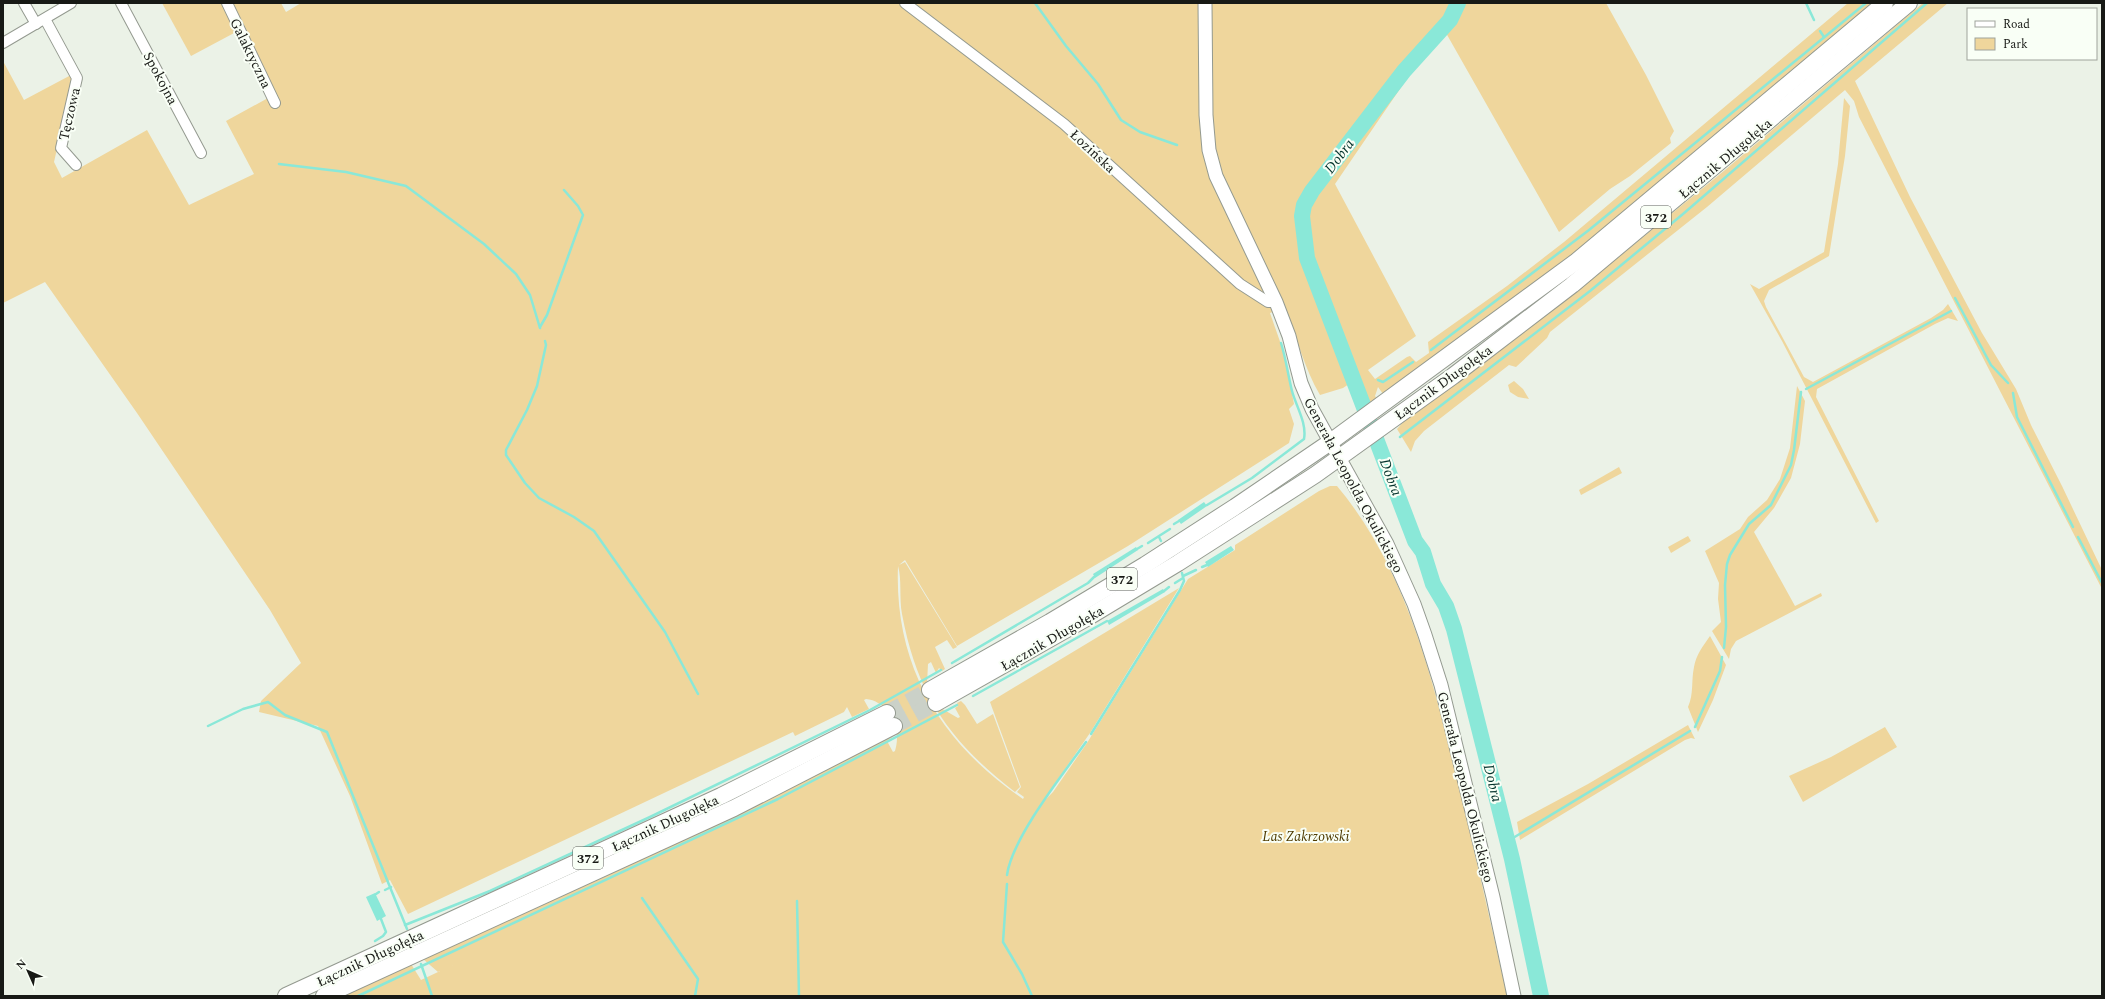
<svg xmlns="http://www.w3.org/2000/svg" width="2105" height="999" viewBox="0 0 2105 999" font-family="Spectral,serif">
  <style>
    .green { fill: #efd69c }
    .water { fill: #8ae8d8 }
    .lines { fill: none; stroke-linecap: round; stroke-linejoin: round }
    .stream { stroke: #8ae8d8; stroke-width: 2.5 }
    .river { stroke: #8ae8d8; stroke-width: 16 }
    .primary-tunnel { stroke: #cbd1c8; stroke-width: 16; stroke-dasharray: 16 8; stroke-linecap: butt }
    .minor-casing { stroke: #949a90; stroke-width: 12 }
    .tertiary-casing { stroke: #949a90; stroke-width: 15 }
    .primary-casing { stroke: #949a90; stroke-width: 18 }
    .minor { stroke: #fff; stroke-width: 10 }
    .tertiary { stroke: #fff; stroke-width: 13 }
    .primary { stroke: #fff; stroke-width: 16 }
    .labels { text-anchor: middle; stroke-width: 4; stroke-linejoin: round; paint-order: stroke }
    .shield { fill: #f9fff6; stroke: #5b5e58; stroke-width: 1 }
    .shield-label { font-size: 13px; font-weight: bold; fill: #171915 }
    .street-label { font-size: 14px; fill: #171915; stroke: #f9fff6 }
    .park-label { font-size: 14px; font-style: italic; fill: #503c02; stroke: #f9fff6 }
    .water-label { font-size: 15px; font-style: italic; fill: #04332d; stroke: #f9fff6 }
  </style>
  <rect width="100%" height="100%" fill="#ebf2e7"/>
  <g class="green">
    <polygon points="162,3 221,3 236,32 191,56"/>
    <path d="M230 3H281L286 12 301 3H1606L1646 75 1674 131 1670 138 1671 143 1630 176 1610 189 1559 232 1446 33 1406 80 1335 184 1416 336 1368 370 1375 379 1407 357 1410 356 1416 362 1429 353 1428 342 1507 286 1564 242 1848 3H1873L1585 245 1488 322 1383 394 1378 387 1375 396 1377 399 1366 406 1355 380 1343 388 1320 395C1304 368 1297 337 1285 308L1270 313 1284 353 1294 404 1289 409 1294 424 1289 443 1128 546 957 646 905 560 899 565 905 562 957 647 953 649 947 640 935 647 945 669 942 671 939 668 936 673 931 662 928 664 927 684 939 707 958 718 960 717 955 708 958 706 957 703 961 701 965 705 977 724 993 714 1020 787 1015 792C950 742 917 695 902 614 899 598 902 579 898 566 894 667 941 743 1023 799L1024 797 1017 792 1021 787 990 702 1179 588 1090 733 1040 805 1053 792 1087 743 1188 579 1235 550V545L1319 491 1330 486H1337C1404 566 1430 670 1455 769 1473 844 1490 920 1507 996H342L411 964 421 980 805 800 438 972 423 959 602 878 894 736 887 741 893 752 895 751C896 747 897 743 897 738 897 721 884 700 866 699L864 700 869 709 852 717 847 707 844 712 795 736 793 732 408 914 390 880 382 884 350 796 318 726 259 712 261 701 301 663 270 610 137 413 45 282 3 303V61L24 100 71 75 73 79 54 162 62 178 147 130 189 205 254 174 226 121 268 98Z"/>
    <polygon points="1923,3 1948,3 1855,81 1910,197 1982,333 2016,389 2031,425 2062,486 2102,570 2102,589 1859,117 1854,101 1845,90 1707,207 1550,332 1547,338 1516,367 1509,365 1424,431 1415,441 1411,452 1397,429 1405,420 1566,300 1725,170"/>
    <polygon points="1844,98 1850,106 1845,156 1829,256 1769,290 1764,301 1766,307 1804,377 1813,382 1931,318 1943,310 1948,304 1958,321 1948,318 1935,324 1817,389 1816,397 1879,521 1876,523 1782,341 1750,284 1759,289 1824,252 1838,164"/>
    <polygon points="1514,381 1523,389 1529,399 1518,397 1510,392 1508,385"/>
    <polygon points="1797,386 1805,401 1800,444 1791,478 1774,508 1754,532 1795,606 1821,593 1822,596 1736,641 1731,649 1729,659 1712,631 1721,622 1718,599 1719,583 1705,551 1740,529 1748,517 1767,500 1780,479 1790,448"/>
    <polygon points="1619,467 1622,473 1581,495 1579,490"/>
    <polygon points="1688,536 1691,541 1671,553 1668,547"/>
    <path d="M1710 636 1726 665 1713 700 1698 732 1688 707C1694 694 1691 681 1694 667 1696 655 1703 646 1710 636Z"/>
    <polygon points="1688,725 1695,739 1691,738 1685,740 1520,840 1517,822 1588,784"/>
    <polygon points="1885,727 1897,747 1803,802 1789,776 1831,757"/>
  </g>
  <g class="water">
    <polygon points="1204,502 1207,506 1181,524 1178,520"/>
    <polygon points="1231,546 1234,550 1208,567 1205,562"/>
    <polygon points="1136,547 1138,550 1095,578 1093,574"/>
    <polygon points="1163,589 1165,592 1109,625 1107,621"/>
    <polygon points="375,893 386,916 377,921 366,897"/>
  </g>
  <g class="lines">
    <g class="stream">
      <polyline points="1035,3 1066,46 1098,84 1121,120 1140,132 1177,145"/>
      <polyline points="1806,3 1814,20"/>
      <polyline points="1820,31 1824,37"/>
      <polyline points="279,164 346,172 406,186 484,244 516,274 530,295 540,328"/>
      <polyline points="1955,298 1991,365 2008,383"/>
      <polyline points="540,327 547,315 583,215 578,206 564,190"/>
      <polyline points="545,341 546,345 537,386 527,410 506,450 506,455 525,483 539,498 574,517 594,531 665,632 698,694"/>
      <polyline points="1431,350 1589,230 1866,3"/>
      <polyline points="1378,380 1383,382 1413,362"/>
      <polyline points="1806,389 1951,311"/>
      <polyline points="2013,393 2017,417 2073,527"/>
      <polyline points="1400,437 1590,291 1683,214 1927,3"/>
      <path d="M1207 505 1252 478 1304 439C1307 423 1296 406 1292 391 1288 375 1286 359 1281 343"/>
      <polyline points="1174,524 1179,521"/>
      <polyline points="1159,537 1161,541"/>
      <polyline points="2078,537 2102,583"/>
      <polyline points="1148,543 1170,529"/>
      <polyline points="1137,549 1142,546"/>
      <polyline points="1202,567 1207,565"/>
      <polyline points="1183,576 1196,570"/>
      <polyline points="1175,583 1183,578"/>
      <polyline points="1164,591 1169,587"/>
      <polyline points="1724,648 1726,627 1725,585 1727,564 1730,555 1749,524 1771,505 1791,465 1794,450 1801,392"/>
      <polyline points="952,663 1088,583 1094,577"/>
      <polyline points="973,696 1107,621"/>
      <polyline points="208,726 243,709 268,702 285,715 327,732 407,929"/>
      <polyline points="1695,727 1720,671 1722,657"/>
      <polyline points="1091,734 1180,590 1184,581 1182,573"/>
      <polyline points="1508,841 1690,731"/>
      <path d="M1007 875C1012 838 1063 774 1086 742"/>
      <polyline points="1007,884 1003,942 1022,974 1032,996"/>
      <polyline points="385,890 391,887"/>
      <polyline points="376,894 379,892"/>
      <polyline points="642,898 698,979 695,996"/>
      <polyline points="797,901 799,996"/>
      <polyline points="405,925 490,891 650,817 870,710 941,670"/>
      <polyline points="375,941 383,936 386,932 381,919"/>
      <polyline points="421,964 432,996"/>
      <polyline points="358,996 778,799 957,705"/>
    </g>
    <polyline class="river" points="1458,3 1450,20 1404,71 1312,191 1304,205 1302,216 1307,258 1415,541 1423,552 1433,584 1446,606 1454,629 1512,859 1541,996"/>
    <g class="primary-tunnel">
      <polyline points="887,713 930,690"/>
      <polyline points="894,726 936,703"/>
    </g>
    <defs>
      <g id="minor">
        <polyline points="24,3 36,24"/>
        <polyline points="121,3 201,153"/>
        <polyline points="227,3 275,103"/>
        <polyline points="905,3 1064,124 1240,284 1268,302 1276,302"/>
        <polyline points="45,19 77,78 61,148 76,165"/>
        <polyline points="3,43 71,3"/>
      </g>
      <polyline id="tertiary" points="1205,3 1206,115 1209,150 1216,176 1276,302 1289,336 1301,383 1312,409 1387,544 1414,604 1425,635 1441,685 1493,897 1514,996"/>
      <g id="primary">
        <polyline points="930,690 1050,622 1145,565 1235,507 1329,443 1577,261 1885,3"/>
        <polyline points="936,703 1090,616 1178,563 1315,475 1453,376 1572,285 1909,3"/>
        <polyline points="286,996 721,796 887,713"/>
        <polyline points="324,996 734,808 894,726"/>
      </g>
    </defs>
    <use href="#minor" class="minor-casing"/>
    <use href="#tertiary" class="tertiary-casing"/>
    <use href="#primary" class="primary-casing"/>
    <use href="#minor" class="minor"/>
    <use href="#tertiary" class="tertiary"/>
    <use href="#primary" class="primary"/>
  </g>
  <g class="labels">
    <g class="shield">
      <rect x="1641" y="206" width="30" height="22" rx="3"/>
      <rect x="1107" y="568" width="30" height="22" rx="3"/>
      <rect x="573" y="847" width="30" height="22" rx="3"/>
    </g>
    <g class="shield-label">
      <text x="1656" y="222">372</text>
      <text x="1122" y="584">372</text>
      <text x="588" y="863">372</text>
    </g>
    <g class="street-label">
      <text transform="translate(251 53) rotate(64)" y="5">Galaktyczna</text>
      <text transform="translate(161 78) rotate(62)" y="5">Spokojna</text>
      <text transform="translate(69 114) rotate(-77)" y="5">Tęczowa</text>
      <text transform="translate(1093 151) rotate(43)" y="5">Łozińska</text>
      <text transform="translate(1725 158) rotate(-40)" y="5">Łącznik Długołęka</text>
      <text transform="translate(1443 382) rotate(-36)" y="5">Łącznik Długołęka</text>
      <text transform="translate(1354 485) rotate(62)" y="5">Generała Leopolda Okulickiego</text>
      <text transform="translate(1052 638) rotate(-30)" y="5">Łącznik Długołęka</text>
      <text transform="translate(1466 787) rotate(76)" y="5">Generała Leopolda Okulickiego</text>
      <text transform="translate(665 823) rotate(-25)" y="5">Łącznik Długołęka</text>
      <text transform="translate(370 958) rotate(-25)" y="5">Łącznik Długołęka</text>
    </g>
    <g class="park-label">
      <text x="1306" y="841">Las Zakrzowski</text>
    </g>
    <g class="water-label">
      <text transform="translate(1339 156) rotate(-53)" y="5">Dobra</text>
      <text transform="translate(1391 477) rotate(69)" y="5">Dobra</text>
      <text transform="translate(1493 783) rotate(76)" y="5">Dobra</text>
    </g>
  </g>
  <rect width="2105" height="999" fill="none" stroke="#171915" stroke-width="8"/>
  <rect x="1967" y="8" width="130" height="52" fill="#f9fff6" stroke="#9fa39c"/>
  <rect x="1975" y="21" width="20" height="6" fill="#ffffff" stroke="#9fa39c"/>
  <text x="2003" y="28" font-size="12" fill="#171915">Road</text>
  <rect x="1975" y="38" width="20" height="12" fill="#efd69c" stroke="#9fa39c"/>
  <text x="2003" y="48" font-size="12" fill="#171915">Park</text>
  <g transform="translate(28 971) rotate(315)" stroke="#f9fff6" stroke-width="3" paint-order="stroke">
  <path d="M0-3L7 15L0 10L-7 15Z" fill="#171915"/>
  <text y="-6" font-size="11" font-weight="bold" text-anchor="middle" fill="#171915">N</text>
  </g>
</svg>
